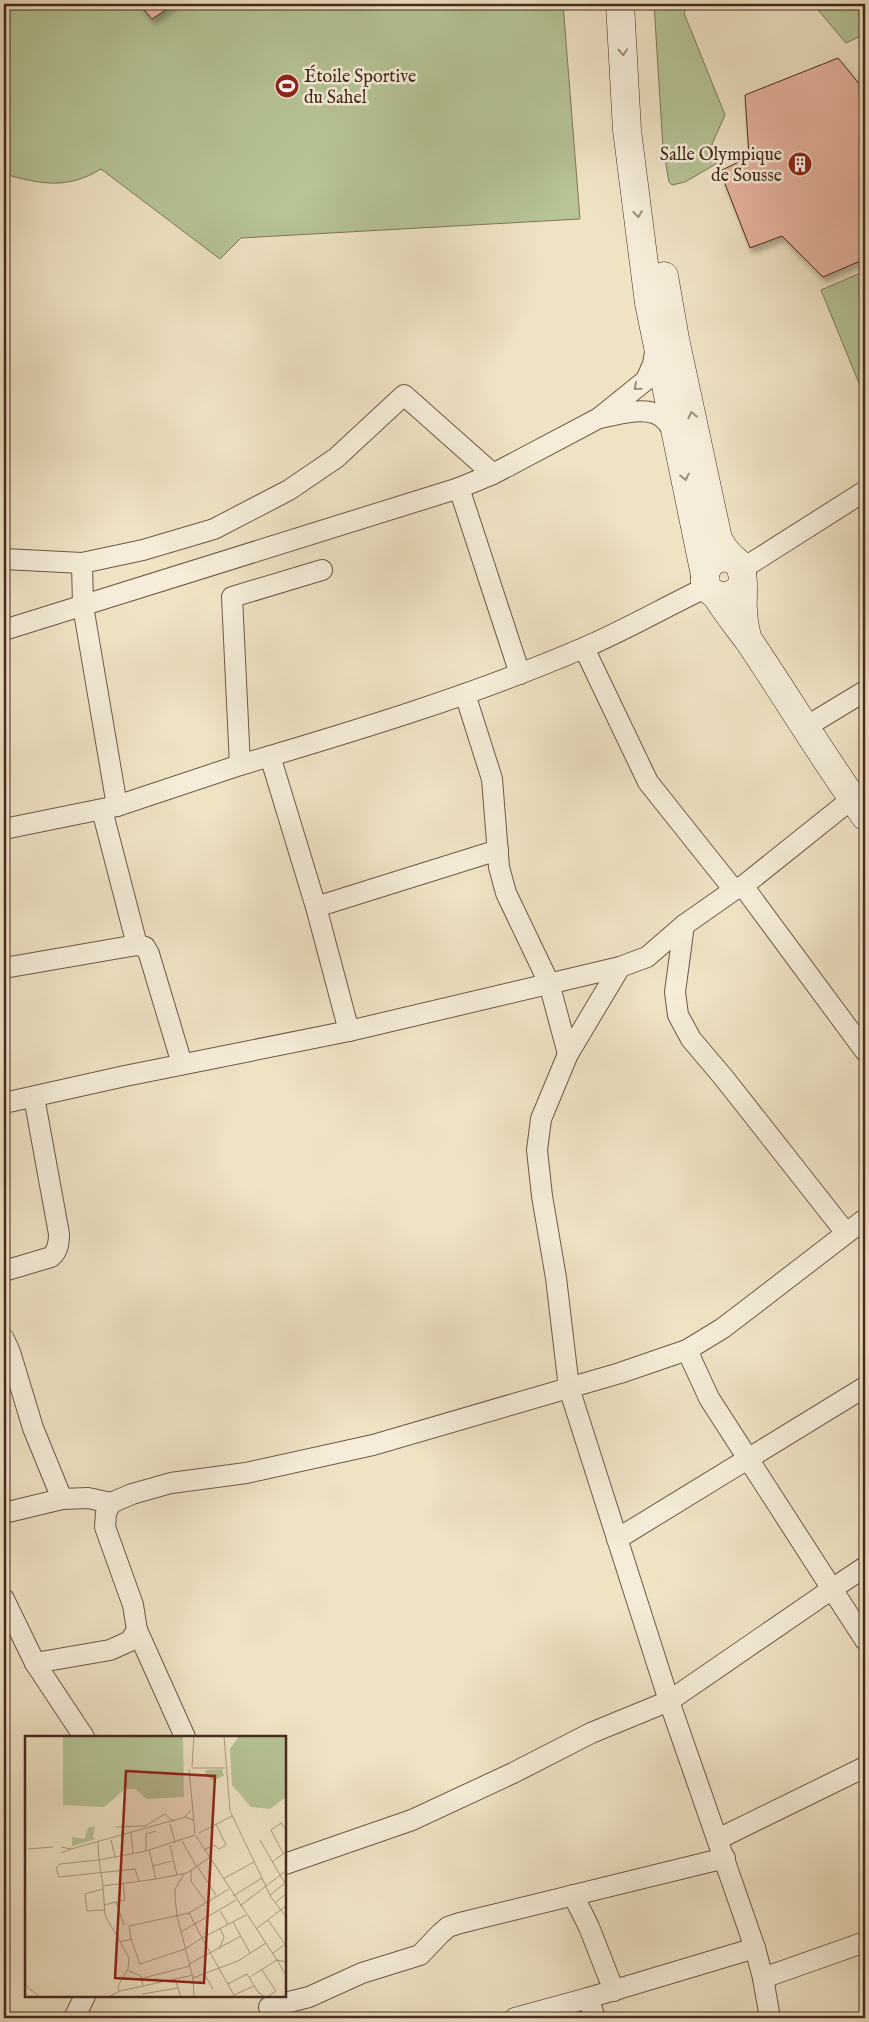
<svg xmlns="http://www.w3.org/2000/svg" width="869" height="2022" viewBox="0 0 869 2022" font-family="'IM FELL English',serif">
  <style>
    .green { fill: #b6c496; stroke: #7e7759 }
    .building { fill: #e7b5a0; stroke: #452a1c; filter: url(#shadow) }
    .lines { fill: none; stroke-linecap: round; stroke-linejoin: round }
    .street-casing { stroke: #705846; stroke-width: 22 }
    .secondary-casing { stroke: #452a1c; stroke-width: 29 }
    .street { stroke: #f5edd9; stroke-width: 20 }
    .secondary { stroke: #f5edd9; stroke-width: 28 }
    .oneway { stroke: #9d8c7a }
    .labels { text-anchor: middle; stroke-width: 5; stroke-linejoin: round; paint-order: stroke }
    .poi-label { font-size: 18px; fill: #452a1c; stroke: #f5edd9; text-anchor: start }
    .inset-road { fill: none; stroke: #ab9981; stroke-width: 1 }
    .view { fill: #8f2418; fill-opacity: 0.15; stroke: #8f2418; stroke-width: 2.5 }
    .inset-edge { fill: none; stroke: #452a1c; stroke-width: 2.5 }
  </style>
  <defs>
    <filter id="shadow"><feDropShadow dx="3" dy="5.5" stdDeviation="2.5" flood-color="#0004"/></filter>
  </defs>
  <rect width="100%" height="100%" fill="#efe3c4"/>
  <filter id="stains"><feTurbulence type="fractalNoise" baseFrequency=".004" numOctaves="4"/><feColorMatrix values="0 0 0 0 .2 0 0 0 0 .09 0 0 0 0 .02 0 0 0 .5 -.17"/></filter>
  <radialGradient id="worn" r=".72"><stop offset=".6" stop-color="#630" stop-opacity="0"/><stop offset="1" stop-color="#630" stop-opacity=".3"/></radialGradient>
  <g class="green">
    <path d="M4 4H563L580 219 241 238 220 259 101 169C67 190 40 184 4 174Z"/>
    <polygon points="654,4 689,4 684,13 725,115 712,144 721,161 685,182 672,185 669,182 663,148"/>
    <polygon points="813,4 865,4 865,34 846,43"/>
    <polygon points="865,271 865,398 821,290"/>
  </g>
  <g class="building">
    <polygon points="139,4 175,4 152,19"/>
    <polygon points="838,58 865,91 865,259 823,277 782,236 750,248 720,171 749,157 745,95"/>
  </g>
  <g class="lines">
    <defs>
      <g id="street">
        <path d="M656 346 653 364 646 380 599 418C618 415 651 403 666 421 670 425 672 431 674 435"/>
        <polyline points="459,488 520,674"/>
        <polyline points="4,559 82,563 143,550 214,529 289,490 336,458 404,395 493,474"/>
        <polyline points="82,563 83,606 117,806"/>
        <polyline points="742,569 865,491"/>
        <path d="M322 570 232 597 240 765C355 731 471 696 581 649 624 631 665 607 707 587"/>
        <polyline points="4,630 459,488 493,474 599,418"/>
        <polyline points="584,648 648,782 734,890"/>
        <polyline points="465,694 492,779 499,867 506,893 549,983 568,1054"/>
        <polyline points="804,728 865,691"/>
        <polyline points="270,756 316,907 349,1031 620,967 647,957 684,925 734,890 743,886 853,798"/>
        <polyline points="102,810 137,945"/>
        <polyline points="4,829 117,806 240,765"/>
        <polyline points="743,886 865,1051"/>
        <polyline points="316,907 498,850"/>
        <polyline points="684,925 675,992 678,1015 691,1039 724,1078 846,1233"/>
        <polyline points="620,967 568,1054 541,1119 537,1150 542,1196 556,1278 569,1388 669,1701 755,1948 763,1978 770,2018"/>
        <polyline points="4,968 137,945 145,947 149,954 182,1064"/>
        <polyline points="4,1103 125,1076 349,1031"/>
        <path d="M4 1271 51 1257C58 1251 59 1243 59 1234L34 1097"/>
        <polyline points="4,1339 10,1352 33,1428 62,1499"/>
        <polyline points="4,1513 62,1499 88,1498 111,1503"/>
        <polyline points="617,1539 865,1387"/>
        <polyline points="865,1567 832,1589 865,1640"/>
        <polyline points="4,1599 35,1663 84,1737"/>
        <polyline points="137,1630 185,1737"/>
        <polyline points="35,1663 110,1650 130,1641 137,1630 133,1605 105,1527 106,1513 111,1503 132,1494 171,1483 246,1473 373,1445 620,1373 687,1350 723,1328 865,1219"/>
        <polyline points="718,1839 865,1767"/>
        <polyline points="285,1864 412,1820 513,1773 591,1733 669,1701 832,1589 709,1398 687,1350"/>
        <polyline points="573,1895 589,1927 614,1991"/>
        <polyline points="763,1978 865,1942"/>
        <polyline points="588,1998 755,1948"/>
        <polyline points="269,2007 309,1997 362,1973 420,1955 440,1934 448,1927 460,1923 725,1858"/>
        <polyline points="74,2018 85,1996"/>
        <polyline points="515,2018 588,1998 595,2018"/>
      </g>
      <g id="secondary">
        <polyline points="620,4 627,130 649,303 705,575"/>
        <polyline points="664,276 675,339 718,539 724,549 735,561"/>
        <path d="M743 584C728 608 696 592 707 569 709 563 715 559 722 558 751 554 741 594 743 610 743 619 745 628 747 637"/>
        <path d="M716 595C726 612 738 626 749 641 788 699 824 759 865 816"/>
      </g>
    </defs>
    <use href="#street" class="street-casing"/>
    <use href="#secondary" class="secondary-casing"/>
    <use href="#street" class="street"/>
    <use href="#secondary" class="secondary"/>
  </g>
  <defs><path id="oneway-chevron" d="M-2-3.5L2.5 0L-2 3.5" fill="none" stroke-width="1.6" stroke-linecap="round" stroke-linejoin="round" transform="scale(1.25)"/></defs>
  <g class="oneway">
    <use href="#oneway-chevron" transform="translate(623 52) rotate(87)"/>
    <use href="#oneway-chevron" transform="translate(638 214) rotate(83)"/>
    <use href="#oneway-chevron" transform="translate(637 387) rotate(139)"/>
    <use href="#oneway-chevron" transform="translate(692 415) rotate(-102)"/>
    <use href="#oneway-chevron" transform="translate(685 477) rotate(78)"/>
  </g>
  <defs>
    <symbol id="stadium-disc" viewBox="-11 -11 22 22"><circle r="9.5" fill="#8f2418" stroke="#f5edd9"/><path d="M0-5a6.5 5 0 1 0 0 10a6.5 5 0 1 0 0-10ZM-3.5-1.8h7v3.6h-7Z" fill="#fff"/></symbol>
    <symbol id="building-disc" viewBox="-11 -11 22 22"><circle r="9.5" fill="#8f2418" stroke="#f5edd9"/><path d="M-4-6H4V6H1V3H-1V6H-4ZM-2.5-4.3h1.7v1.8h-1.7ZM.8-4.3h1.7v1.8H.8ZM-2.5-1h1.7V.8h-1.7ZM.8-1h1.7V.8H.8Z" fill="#fff"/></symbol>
  </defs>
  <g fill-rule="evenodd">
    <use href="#stadium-disc" x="273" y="72" width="28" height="28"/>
    <use href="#building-disc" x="786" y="150" width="28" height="28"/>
  </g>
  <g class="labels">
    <g class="poi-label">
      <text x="304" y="82">Étoile Sportive<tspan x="304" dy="21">du Sahel</tspan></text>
      <text x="782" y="160" text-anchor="end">Salle Olympique<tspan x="782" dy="21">de Sousse</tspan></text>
    </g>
  </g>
  <g transform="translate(25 1736)">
    <rect width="261" height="261" fill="#efe3c4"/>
    <path d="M38 0H158L159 61 122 63 110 53H100L79 71 38 69ZM214 0H261V61L245 73 226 71 207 49 205 13ZM181 34 197 33 199 40 187 44 180 38ZM70 90 68 101 71 103 47 110V101L59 103 63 92Z" fill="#b6c496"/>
    <path class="inset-road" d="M199 0 205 75 246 161 262 182M167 31 169 0M167 32H200M164 33 170 98M166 74 160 81 168 84M145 88 150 107M91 91 120 90 140 78 149 86M131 95 121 98V115L124 114 131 143 162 137 184 122M106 96 108 118M174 97 207 80M171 100 248 218 252 224 262 226M86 104 90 121M235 104 262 151M157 105 171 130M73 106 74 124 35 128 31 132 34 141 110 133 114 145M145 109 152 139M3 113 28 111M46 113 160 81M124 114 170 99M179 114 189 109 194 113 201 109 191 88M121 115 74 124 78 150 131 143M36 117 46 113 36 111M258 117 246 94 256 87 262 95M247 126 262 115M128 130 147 125M172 130 191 159M166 134V145L181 166M159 138 150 153V161L152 180 168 242 169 261M198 143 229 126M78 150 80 179 104 222 103 233 93 250 94 255M241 150 262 134M78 153 60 158 62 175 79 174M245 159 259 148M208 160 237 142M91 166 99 189M250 167 262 157M79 169 100 164 98 148M215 170 241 150M195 175 203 188M243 184 260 208M208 186 225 217M231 193 262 169M156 196 211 164M106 203 115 228 160 213 177 202 164 177M95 206 106 203 104 190 164 177 204 153M194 213 199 201 195 192M248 217 262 207M164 228 216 200M102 234 116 240 118 249M237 234 251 255 242 261M180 239 188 253M225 241 252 224 262 241M118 242 165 230M168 242 213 225 241 207M150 243 168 239M203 248 222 238 233 256 240 261M0 249 15 261M117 258 153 252M209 259 229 250M83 261 95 255 150 243 156 261M210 261 177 202 221 179"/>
    <path class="view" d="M101 35 190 40 179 247 90 242Z"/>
    <rect width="261" height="261" class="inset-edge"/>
  </g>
  <rect width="869" height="2022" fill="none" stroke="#efe3c4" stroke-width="20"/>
  <rect x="5" y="5" width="859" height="2012" fill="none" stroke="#452a1c" stroke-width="2.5"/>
  <rect x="10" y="10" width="849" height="2002" fill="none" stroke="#452a1c"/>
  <rect width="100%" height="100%" filter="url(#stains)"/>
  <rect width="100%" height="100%" fill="url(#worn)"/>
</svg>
